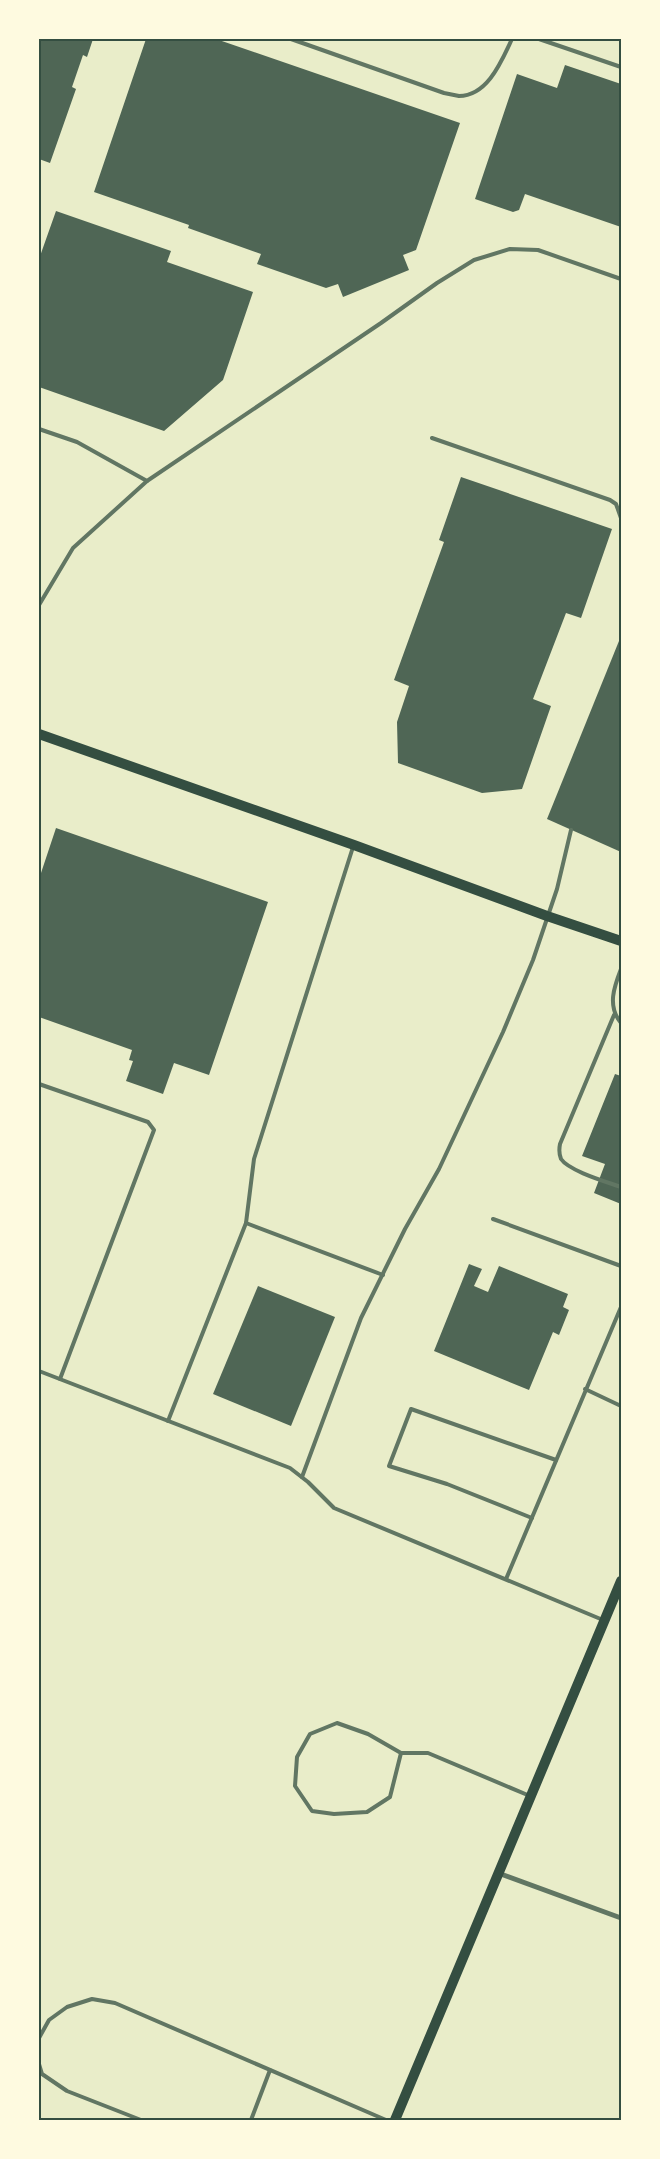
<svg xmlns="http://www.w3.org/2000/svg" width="660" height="2159" viewBox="0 0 660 2159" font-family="'Asap Condensed',sans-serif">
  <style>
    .building { fill: #4f6655 }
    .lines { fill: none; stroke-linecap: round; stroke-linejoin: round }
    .service { stroke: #617663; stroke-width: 4 }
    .minor { stroke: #617663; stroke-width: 5 }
    .secondary { stroke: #344e41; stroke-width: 10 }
    .neatline { fill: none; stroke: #344e41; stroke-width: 2 }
  </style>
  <rect width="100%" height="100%" fill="#e9edc9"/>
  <g class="building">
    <polygon points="39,39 93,39 87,57 83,55 72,87 76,89 50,163 39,159"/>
    <polygon points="146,39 216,39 460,123 416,250 403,255 409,270 343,297 338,284 326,288 257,264 261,254 188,228 189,225 94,192"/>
    <polygon points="565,65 621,84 621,227 525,194 519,210 513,212 475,199 517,74 557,88"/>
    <polygon points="56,211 171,251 167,262 253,292 223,380 164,431 39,387 39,259"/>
    <polygon points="461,477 612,529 581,618 566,613 533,699 551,706 522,789 482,793 398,763 397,722 409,686 394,680 444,542 439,540"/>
    <polygon points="621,636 621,852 547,819"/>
    <polygon points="56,828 268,902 209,1075 174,1063 163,1094 126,1081 133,1061 129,1060 132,1050 39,1017 39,879"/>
    <polygon points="615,1074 621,1076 621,1204 594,1193 605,1164 582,1156"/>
    <polygon points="469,1264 482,1269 474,1286 488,1292 499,1266 568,1294 563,1307 569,1310 559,1335 553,1332 529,1390 434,1351"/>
    <polygon points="258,1286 335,1317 291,1426 213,1394"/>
  </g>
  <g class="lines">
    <g class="service">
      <path d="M291 39 444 93C449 94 454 95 459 96 488 96 502 60 512 39"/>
      <polyline points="539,39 621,67"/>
      <polyline points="39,429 77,442 147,481"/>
      <polyline points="432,438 610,500 616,504 621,518"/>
      <polyline points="39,605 73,548 147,481 381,323 437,283 474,260 510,249 538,250 621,279"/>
      <path d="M621 969C614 987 607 1006 621 1023"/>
      <path d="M614 1015 560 1144C559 1149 559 1154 561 1159 569 1171 607 1182 621 1187"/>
      <polyline points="39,1084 148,1122 154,1130 60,1379"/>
      <polyline points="493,1219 621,1266"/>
      <polyline points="246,1223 383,1275"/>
      <polyline points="39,1371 290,1468 308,1482 334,1508 603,1620"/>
      <polyline points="585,1389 621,1406"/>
      <polyline points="168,1421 246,1223 254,1159 353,847"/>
      <polyline points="302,1477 361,1318 405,1229 439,1169 503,1032 533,960 557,889 571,830"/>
      <polyline points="532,1518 447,1484 389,1466 411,1409 556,1460"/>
      <polyline points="506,1579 621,1307"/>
      <polyline points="401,1753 390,1797 367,1812 334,1814 312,1811 295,1786 297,1757 310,1734 337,1723 368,1734 401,1753 428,1753 530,1796"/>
      <polyline points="39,2038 49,2020 67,2007 92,1999 115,2003 386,2120"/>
      <polyline points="39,2064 42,2074 67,2091 141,2120"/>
      <polyline points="251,2120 270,2070"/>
    </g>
    <polyline class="minor" points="498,1873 621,1918"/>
    <g class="secondary">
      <polyline points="39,734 354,845 547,916 621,941"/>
      <polyline points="395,2120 621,1581"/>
    </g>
  </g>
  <rect width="660" height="2159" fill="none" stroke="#fefae0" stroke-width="80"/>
  <rect x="40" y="40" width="580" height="2079" class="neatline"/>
</svg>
